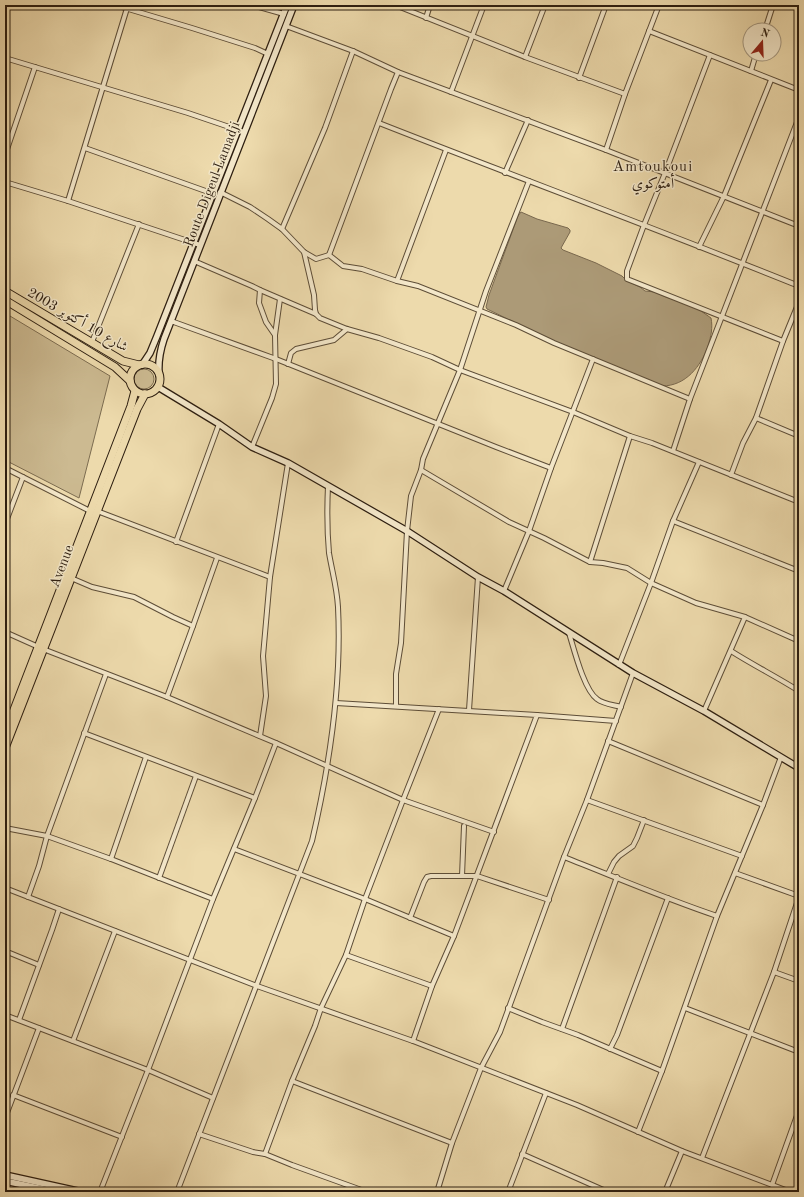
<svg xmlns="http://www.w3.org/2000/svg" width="804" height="1197" viewBox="0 0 804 1197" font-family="'Old Standard TT',Amiri,serif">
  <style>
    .green { fill: #ccba91; stroke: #7c6c50 }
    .water { fill: #ac9a77; stroke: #79684e }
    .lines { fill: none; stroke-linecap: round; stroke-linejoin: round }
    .street-casing { stroke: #5d4d37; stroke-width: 6 }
    .secondary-casing { stroke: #2d1e10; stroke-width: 8 }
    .highway-casing { stroke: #2d1e10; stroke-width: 9 }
    .street { stroke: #f3e7c9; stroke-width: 4 }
    .secondary { stroke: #f3e7c9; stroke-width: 5.5 }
    .highway { stroke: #eddaac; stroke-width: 7 }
    .labels { text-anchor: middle; stroke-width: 3; stroke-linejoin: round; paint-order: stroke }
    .street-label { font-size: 14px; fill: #2d1e10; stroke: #f3e7c9 }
    .neighbourhood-label { font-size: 15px; letter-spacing: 1px; fill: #2d1e10; stroke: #f3e7c9 }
  </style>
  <rect width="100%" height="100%" fill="#eddaac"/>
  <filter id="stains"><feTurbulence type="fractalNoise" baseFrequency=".005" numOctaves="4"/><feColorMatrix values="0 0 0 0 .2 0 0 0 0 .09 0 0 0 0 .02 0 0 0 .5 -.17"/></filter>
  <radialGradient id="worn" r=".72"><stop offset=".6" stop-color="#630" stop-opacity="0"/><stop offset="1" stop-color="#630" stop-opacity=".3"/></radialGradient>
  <g class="green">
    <polygon points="5,313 110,376 79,498 5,460"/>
    <circle cx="144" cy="379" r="10"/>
  </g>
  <path class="water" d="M521 212 537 219 568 228 570 230V232L561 248 563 250 596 263 622 276 627 281 640 287 645 291 655 292 666 297 694 306 711 318C713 328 711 336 708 346 701 366 686 386 662 386L564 346 487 309 486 307 489 295 518 216Z"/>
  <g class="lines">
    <defs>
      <g id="street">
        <polyline points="115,5 192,28 255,48 268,54"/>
        <polyline points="252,5 284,14"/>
        <polyline points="395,5 525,57 625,94"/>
        <polyline points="426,18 430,5"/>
        <polyline points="286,26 353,51 398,72 606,150 799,226"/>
        <polyline points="765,30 773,5"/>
        <polyline points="649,31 799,90"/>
        <polyline points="710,55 665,173 644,225 627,271 627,279 783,341"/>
        <polyline points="525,57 545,5"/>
        <polyline points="5,58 188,113 244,132"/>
        <polyline points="751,71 756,54"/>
        <polyline points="579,78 606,5"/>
        <polyline points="451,92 484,5"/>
        <path d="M379 123C519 178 660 230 799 286"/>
        <polyline points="85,148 214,194"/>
        <polyline points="606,150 625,94 659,5"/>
        <polyline points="5,155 35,67"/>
        <polyline points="505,173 528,120"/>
        <polyline points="5,182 68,201 200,245"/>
        <polyline points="220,192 250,207 268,219 282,229 304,252 316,259 329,255"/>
        <polyline points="68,201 128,5"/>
        <polyline points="282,229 325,128 353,51"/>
        <polyline points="699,247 724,196 771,80"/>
        <polyline points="304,252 314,295 315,310 316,314 320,318 347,329 379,338 432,357 460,370 573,412 630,436 652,443 799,502"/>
        <polyline points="329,255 343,266 362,269 397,281 418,286 516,325 554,343 690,399"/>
        <polyline points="329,255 391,89 398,72"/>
        <polyline points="194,261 252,286 260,290 259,303 266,322 275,335 276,384 272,398 252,447"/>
        <polyline points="397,281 446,150"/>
        <polyline points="260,290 316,314"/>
        <polyline points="171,321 276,359 496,447 551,468"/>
        <polyline points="275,335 280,299"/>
        <polyline points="92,342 139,224"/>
        <polyline points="288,364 291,353 296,349 334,340 347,329"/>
        <polyline points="756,418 799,436"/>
        <polyline points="673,451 690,399 799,117"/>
        <polyline points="5,468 90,511"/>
        <polyline points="421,470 509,522 544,538 590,562 603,563 627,568 651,583 696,603 745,617 799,641"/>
        <polyline points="731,475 743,443 756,418 783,341 799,302"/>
        <polyline points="97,511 270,577"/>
        <polyline points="673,521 799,571"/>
        <polyline points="5,524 23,477"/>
        <polyline points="176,542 219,424"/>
        <polyline points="590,562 630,436"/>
        <polyline points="71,578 92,587 134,597 173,617 193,626"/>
        <polyline points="504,591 529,531 551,468 593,359"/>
        <polyline points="5,632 43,649 167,697 276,743 403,800 494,832"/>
        <path d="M569 633C574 649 584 690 597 699 603 704 614 705 621 707"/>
        <path d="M731 651C753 665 777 677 799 691"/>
        <polyline points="619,665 651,583 673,521 699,462"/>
        <polyline points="167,697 193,626 217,558"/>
        <polyline points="336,703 537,715 454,936 432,986 413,1041"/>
        <polyline points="396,706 396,674 401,643 407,531 411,496 421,470 423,459 460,370 486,291 529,181"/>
        <polyline points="469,710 478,577"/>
        <polyline points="704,711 745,617"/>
        <polyline points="537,715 616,721"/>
        <polyline points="84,733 255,798"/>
        <polyline points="260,736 266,696 263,656 270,577 288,463"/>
        <polyline points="608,741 763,805"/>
        <polyline points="587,800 742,856"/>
        <polyline points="5,828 47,836 111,859 213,899"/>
        <polyline points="234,849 365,899 454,936"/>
        <path d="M564 857C615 877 666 899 717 916"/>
        <polyline points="111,859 146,757"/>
        <polyline points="735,873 799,896"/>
        <polyline points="608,874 614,862 619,856 633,846 637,838 644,820"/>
        <polyline points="462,876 464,826"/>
        <polyline points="159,878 196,776"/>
        <polyline points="5,888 257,986 413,1041 577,1105 682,1151 791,1192"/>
        <polyline points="28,897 39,866 47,836 106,674"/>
        <polyline points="410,918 424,882 427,877 431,876 477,876 549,900"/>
        <polyline points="5,951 39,965"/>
        <polyline points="346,955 432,986"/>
        <polyline points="774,972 799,981"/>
        <polyline points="508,1008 542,1022 578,1035 662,1071"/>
        <polyline points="685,1008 799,1052"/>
        <polyline points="5,1015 148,1070 213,1098"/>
        <polyline points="19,1020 52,930 59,909"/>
        <polyline points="562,1029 617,877"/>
        <polyline points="73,1041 115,931"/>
        <polyline points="610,1049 617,1035 668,898"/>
        <polyline points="292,1081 452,1143"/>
        <polyline points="13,1095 122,1137"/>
        <polyline points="5,1118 39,1028"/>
        <polyline points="638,1132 662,1071 717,916 763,805 781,757"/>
        <polyline points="199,1134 253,1152 265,1154 292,1165 367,1192"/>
        <polyline points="265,1154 292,1081 315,1026 321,1008 346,955 365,899 403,800 439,709"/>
        <polyline points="522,1154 608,1192"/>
        <polyline points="702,1158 774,972 799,897"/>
        <polyline points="772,1185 799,1110"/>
        <polyline points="100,1192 148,1070 213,899 255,798 276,743"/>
        <path d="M177 1192 312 841C330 764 342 686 338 607 337 588 332 571 329 553 327 531 327 508 328 486"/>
        <polyline points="437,1192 452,1143 481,1068 500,1032 564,857 587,800 633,673"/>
        <polyline points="508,1192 546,1093"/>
        <polyline points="665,1192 682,1151"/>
      </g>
      <g id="secondary">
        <polyline points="142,365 150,353 157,336 287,5"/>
        <path d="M159 374C158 361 160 351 164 339L294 5"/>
        <polyline points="158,387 219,424 252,447 288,463 407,531 478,577 504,591 633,673 704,711 799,768"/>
        <polyline points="5,1175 82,1192"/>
        <polyline points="5,1181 57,1192"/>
      </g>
      <g id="highway">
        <polyline points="5,291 123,361 139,365"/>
        <polyline points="5,300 115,367 130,381"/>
        <circle cx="145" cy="379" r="15"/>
        <polyline points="5,733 131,406 135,391"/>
        <polyline points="5,748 137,409 145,394"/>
      </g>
    </defs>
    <use href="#street" class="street-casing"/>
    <use href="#secondary" class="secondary-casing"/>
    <use href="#highway" class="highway-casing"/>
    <use href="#street" class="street"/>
    <use href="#secondary" class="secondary"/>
    <use href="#highway" class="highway"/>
  </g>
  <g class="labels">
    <g class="street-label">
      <text transform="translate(211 184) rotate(-69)" y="5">Route Digeul Lamadji</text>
      <text transform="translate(78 319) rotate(30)" y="5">شارع 10 أكتوبر 2003</text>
      <text transform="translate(61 566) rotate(-69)" y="5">Avenue</text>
    </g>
    <g class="neighbourhood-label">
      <text x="653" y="171">Amtoukoui<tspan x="653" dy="17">أمتوكوي</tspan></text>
    </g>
  </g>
  <rect width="804" height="1197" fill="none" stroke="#eddaac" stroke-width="20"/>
  <rect x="6" y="6" width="792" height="1185" fill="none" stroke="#2d1e10" stroke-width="2"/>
  <rect x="10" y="10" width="784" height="1177" fill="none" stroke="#2d1e10"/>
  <g transform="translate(762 42) rotate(19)"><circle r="19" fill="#f3e7c9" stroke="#a4977f"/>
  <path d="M0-3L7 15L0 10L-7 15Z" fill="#8f2418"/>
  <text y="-6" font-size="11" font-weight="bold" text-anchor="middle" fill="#2d1e10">N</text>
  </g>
  <rect width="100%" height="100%" filter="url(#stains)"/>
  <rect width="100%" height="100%" fill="url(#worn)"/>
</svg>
